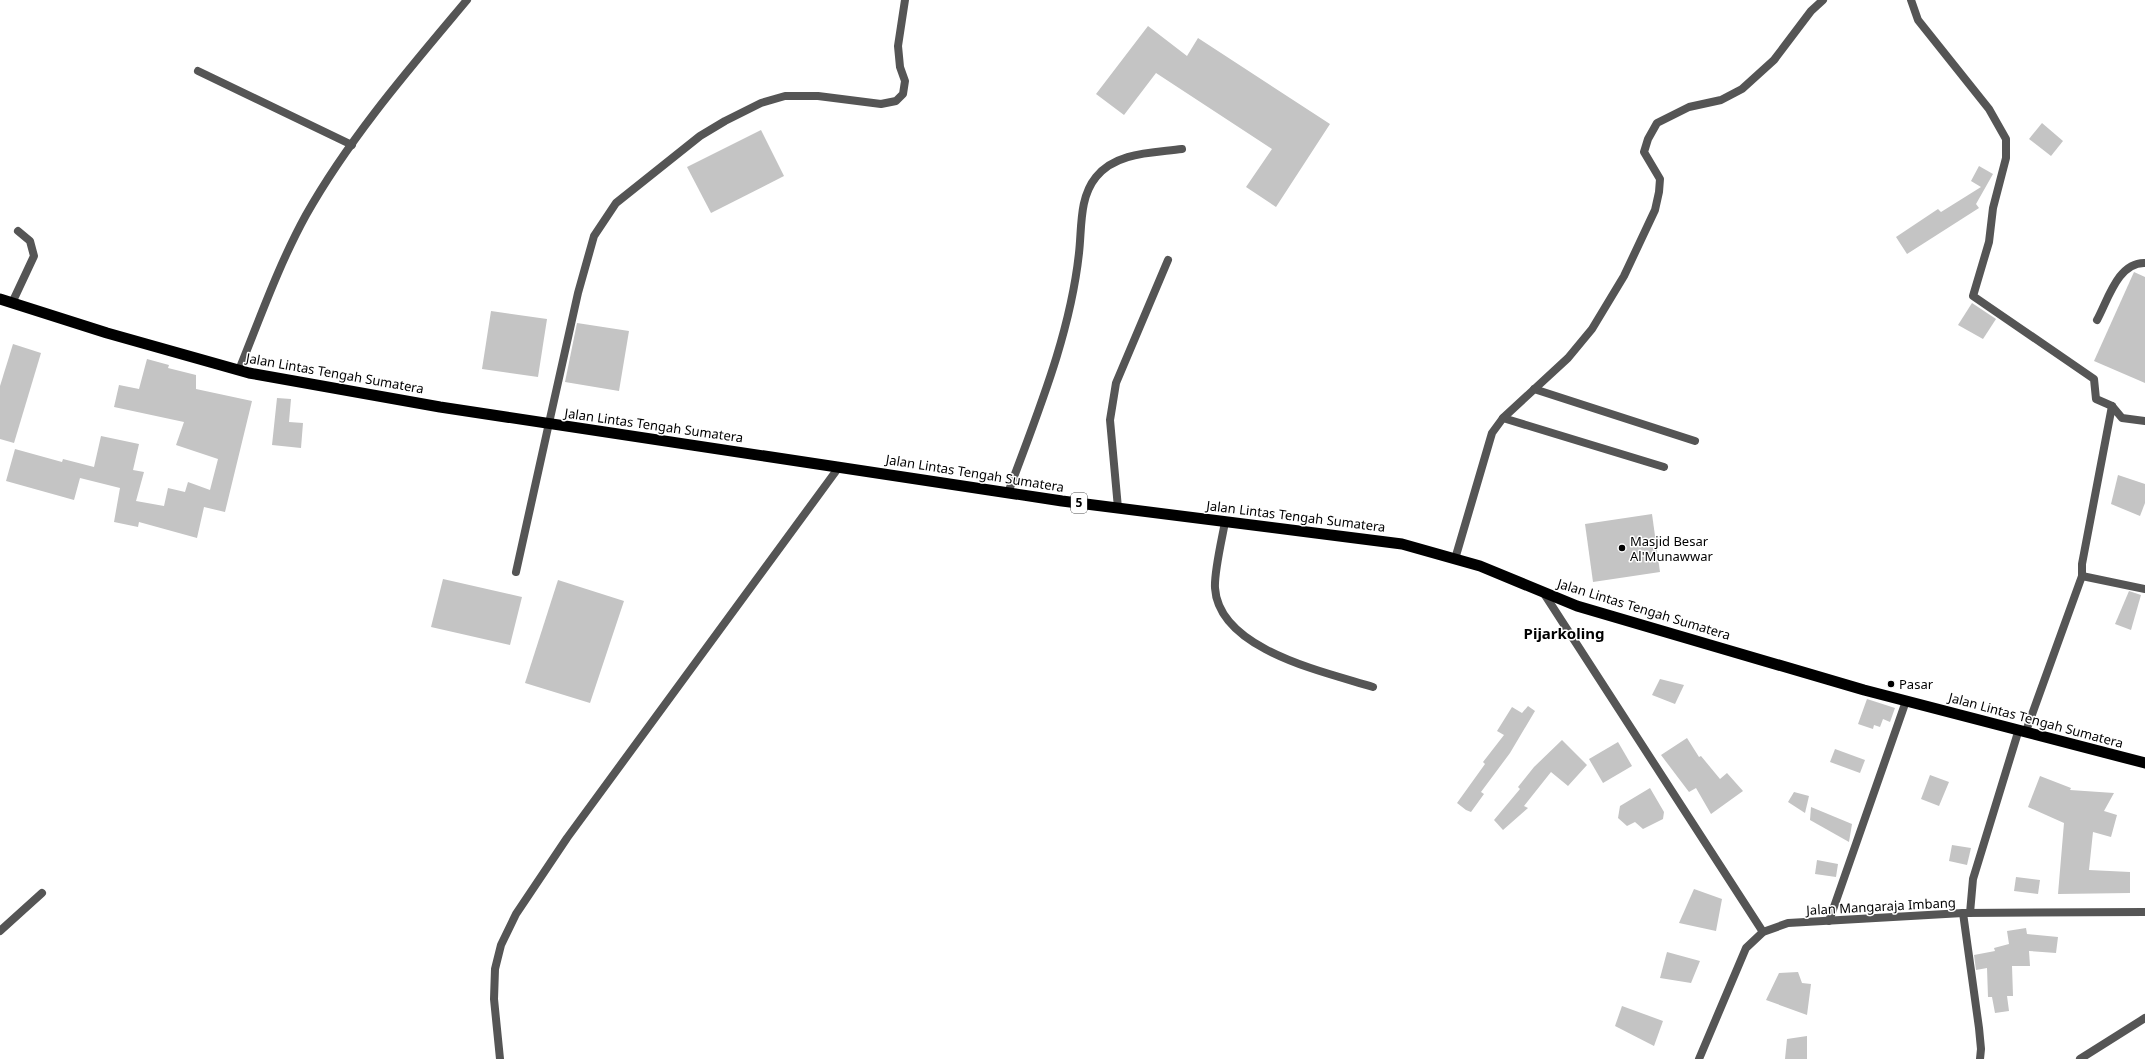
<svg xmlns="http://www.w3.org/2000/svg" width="2145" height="1059" viewBox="0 0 2145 1059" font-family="'Noto Sans',sans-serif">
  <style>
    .building { fill: #c4c4c4 }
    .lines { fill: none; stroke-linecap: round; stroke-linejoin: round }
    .service { stroke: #555; stroke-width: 8 }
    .minor { stroke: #555; stroke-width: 8 }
    .tertiary { stroke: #555; stroke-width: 8 }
    .trunk { stroke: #000; stroke-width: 11 }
    .poi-dot { fill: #000; stroke: #fff; stroke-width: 1.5 }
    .labels { text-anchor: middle; stroke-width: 3; stroke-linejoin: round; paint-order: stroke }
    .shield { fill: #fff; stroke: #4c4c4c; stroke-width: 1 }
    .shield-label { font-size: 12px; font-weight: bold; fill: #000 }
    .street-label { font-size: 13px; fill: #000; stroke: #fff }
    .poi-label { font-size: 13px; fill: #000; stroke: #fff; text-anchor: start }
    .quarter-label { font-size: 15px; font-weight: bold; fill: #000; stroke: #fff }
  </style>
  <rect width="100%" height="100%" fill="#fff"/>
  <g class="building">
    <polygon points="1148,26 1187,56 1198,38 1330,124 1276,207 1246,187 1272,149 1156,73 1124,115 1096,94"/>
    <polygon points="2042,123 2063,141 2051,156 2029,139"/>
    <polygon points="761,130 784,176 711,213 687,167"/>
    <polygon points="1979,166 1993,174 1976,204 1979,208 1907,254 1896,237 1938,209 1941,212 1981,187 1971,181"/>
    <polygon points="2134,272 2145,277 2145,383 2094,361"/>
    <polygon points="1972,303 1996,319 1983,339 1958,325"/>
    <polygon points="491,311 547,319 538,377 482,369"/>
    <polygon points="577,323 629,331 619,391 565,382"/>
    <polygon points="13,344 41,353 14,443 0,439 0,386"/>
    <polygon points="147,359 169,365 168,368 196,375 196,389 252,401 225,512 204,507 197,538 139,522 138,527 114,522 120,488 80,478 74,500 6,481 15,449 62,462 63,459 94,467 101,436 139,444 133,470 144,472 136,501 164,506 168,488 185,492 188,482 210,490 218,459 176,445 184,422 114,407 119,385 139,389"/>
    <polygon points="277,398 291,399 289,422 303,423 301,448 272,445"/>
    <polygon points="2118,475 2145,484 2145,503 2140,516 2111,504"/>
    <polygon points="1652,514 1660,572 1593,582 1585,524"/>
    <polygon points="443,579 522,597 510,645 431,627"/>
    <polygon points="558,580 624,601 590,703 525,683"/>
    <polygon points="2129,591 2141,595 2131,630 2115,624"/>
    <polygon points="1660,679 1684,685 1675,704 1652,695"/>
    <polygon points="1867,699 1895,708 1890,722 1883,719 1880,727 1874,725 1873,729 1858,724"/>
    <polygon points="1528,706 1535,711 1510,753 1481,792 1484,794 1471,812 1466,810 1457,803 1485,764 1483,762 1504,735 1497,731 1512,707 1522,713"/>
    <polygon points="1687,738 1699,757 1701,756 1720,779 1727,773 1743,791 1711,814 1696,788 1689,792 1661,755"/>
    <polygon points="1562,740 1587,765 1568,786 1551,772 1524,806 1528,808 1503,830 1494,820 1520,789 1518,787 1534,767"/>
    <polygon points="1618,742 1632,766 1603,783 1589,759"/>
    <polygon points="1835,749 1865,760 1860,773 1830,762"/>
    <polygon points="1930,775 1949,782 1939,806 1921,799"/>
    <polygon points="2040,776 2071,788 2070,790 2114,793 2104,811 2117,815 2111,837 2093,832 2089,870 2130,872 2130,893 2058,894 2064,823 2028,807"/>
    <polygon points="1650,788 1664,812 1663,819 1643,829 1635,822 1627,826 1618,818 1620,806"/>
    <polygon points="1794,792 1809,796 1805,813 1788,802"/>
    <polygon points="1811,807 1852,824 1849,842 1810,820"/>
    <polygon points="1952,845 1971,848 1967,865 1949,861"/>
    <polygon points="1817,860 1838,864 1836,877 1815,874"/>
    <polygon points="2016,877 2040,880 2038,894 2014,891"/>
    <polygon points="1694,889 1722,899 1716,931 1679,923"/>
    <polygon points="2026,928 2027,934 2058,937 2056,953 2029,951 2030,966 2012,966 2013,996 2007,996 2009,1011 1995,1013 1992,997 1988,997 1987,968 1976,970 1974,955 1995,951 1994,948 2009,944 2007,931"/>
    <polygon points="1667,952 1700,961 1691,983 1660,978"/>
    <polygon points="1798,972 1802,983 1811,984 1807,1015 1766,1000 1779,973"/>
    <polygon points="1622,1006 1663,1021 1654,1046 1615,1026"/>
    <polygon points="1807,1036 1807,1059 1785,1059 1787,1039"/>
  </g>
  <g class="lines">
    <g class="service">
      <path d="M1008 493C1037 414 1070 336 1079 253 1082 227 1079 198 1096 177 1116 152 1152 153 1182 149"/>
      <polyline points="516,572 549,423"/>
    </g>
    <g class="minor">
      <polyline points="1911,0 1918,20 1989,109 2006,139 2006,158 1993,208 1989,242 1973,296 2094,379 2096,399 2112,406"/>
      <polyline points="198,71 352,145"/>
      <polyline points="12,303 34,256 30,241 18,231"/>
      <path d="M2097 320C2108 300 2118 262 2145 263"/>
      <path d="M239 370C260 318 279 264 306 215 350 137 410 68 467 0"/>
      <polyline points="1534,389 1695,441"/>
      <polyline points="1503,418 1568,358 1592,329 1624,276 1655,210 1659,192 1660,179 1644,152 1648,139 1657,123 1689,107 1721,100 1742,89 1774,60 1811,11 1823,0"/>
      <polyline points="549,423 578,293 594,236 616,203 700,136 725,121 761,103 785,96 818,96 881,104 896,101 903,94 905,81 900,67 898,46 905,0"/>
      <polyline points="1118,508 1110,420 1116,383 1168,260"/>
      <path d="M1225 522C1222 539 1214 572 1215 588 1219 650 1325 672 1373 687"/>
      <polyline points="1455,559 1492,433 1503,418 1664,467"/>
      <polyline points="2082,576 2145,589"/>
      <polyline points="1543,592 1763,932"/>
      <polyline points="2026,731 2082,576 2082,564 2112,406 2122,418 2145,421"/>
      <polyline points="1963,913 1979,1028 1981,1049 1980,1059"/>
      <polyline points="1970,913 1973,879 2019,729"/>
      <polyline points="1829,921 1906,701"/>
      <polyline points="0,931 42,893"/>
      <polyline points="500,1059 494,999 495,969 501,945 516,914 567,838 839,467"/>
      <polyline points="2080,1059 2145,1018"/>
    </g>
    <polyline class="tertiary" points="1699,1059 1746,948 1763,932 1788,923 1963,913 2145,912"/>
    <polyline class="trunk" points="0,299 107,333 249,373 440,407 1062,501 1402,544 1480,566 1577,606 1864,690 2145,763"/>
  </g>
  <g class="poi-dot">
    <circle cx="1622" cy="548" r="4"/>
    <circle cx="1891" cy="684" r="4"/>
  </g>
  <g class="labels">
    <rect class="shield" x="1071" y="493" width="16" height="20" rx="3"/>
    <g class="shield-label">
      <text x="1079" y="507">5</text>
    </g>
    <g class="street-label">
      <text transform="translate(335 373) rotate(10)" y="5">Jalan Lintas Tengah Sumatera</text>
      <text transform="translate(654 425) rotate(8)" y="5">Jalan Lintas Tengah Sumatera</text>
      <text transform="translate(975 473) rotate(9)" y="5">Jalan Lintas Tengah Sumatera</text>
      <text transform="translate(1296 516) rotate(7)" y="5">Jalan Lintas Tengah Sumatera</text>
      <text transform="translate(1644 609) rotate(17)" y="5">Jalan Lintas Tengah Sumatera</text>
      <text transform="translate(2036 720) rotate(15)" y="5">Jalan Lintas Tengah Sumatera</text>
      <text transform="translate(1881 906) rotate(-3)" y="5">Jalan Mangaraja Imbang</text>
    </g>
    <g class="poi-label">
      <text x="1630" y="546">Masjid Besar<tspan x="1630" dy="15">Al'Munawwar</tspan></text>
      <text x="1899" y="689">Pasar</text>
    </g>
    <g class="quarter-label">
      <text x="1564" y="639">Pijarkoling</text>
    </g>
  </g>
</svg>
